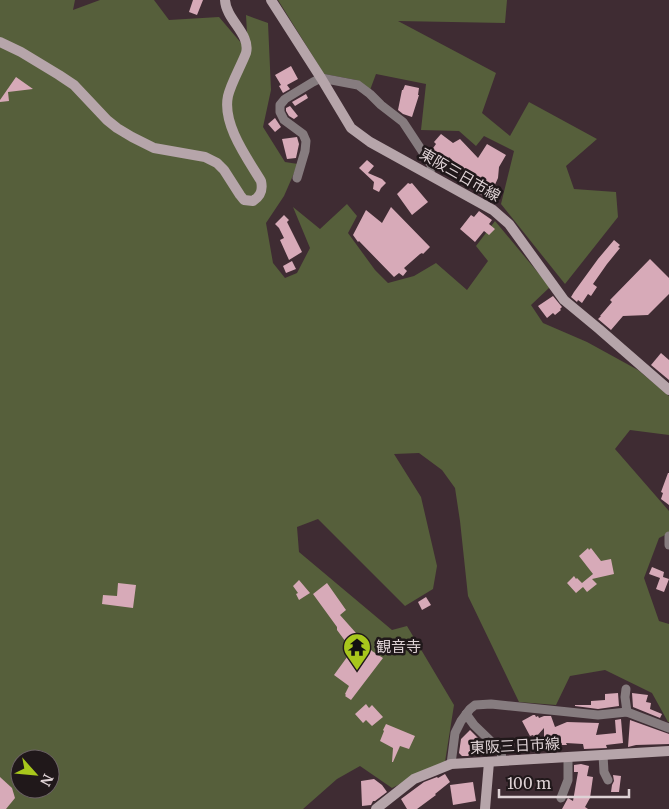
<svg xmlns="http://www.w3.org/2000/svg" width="669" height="809" font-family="Merriweather,'Noto Sans JP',serif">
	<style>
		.forest { fill: #565f3b; fill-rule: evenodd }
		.building { fill: #d7aab8 }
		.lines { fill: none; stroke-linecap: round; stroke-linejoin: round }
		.street { stroke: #867c7f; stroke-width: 9 }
		.secondary { stroke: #b6a5aa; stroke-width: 10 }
		.labels { text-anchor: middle; stroke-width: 5; stroke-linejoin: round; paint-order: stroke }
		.street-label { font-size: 15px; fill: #ded2d5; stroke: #20181a }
		.poi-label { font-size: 15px; fill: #ded2d5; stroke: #20181a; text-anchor: start }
	</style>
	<rect width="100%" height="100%" fill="#3f2c33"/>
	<g class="forest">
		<path d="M0,0h75l-2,10 27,-10h54l15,20 50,-3 29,34 -2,-36 22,8 3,67 -8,37 22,35 13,2 -14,32 -18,27 7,40 12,15 12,-5 13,-25 -17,-41 27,22 27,-25 10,12 -9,17 27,37 13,13 26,-7 22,-13 31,27 21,-29 -12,-15 19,-25 55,66 -19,18 12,18 44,19 51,28 31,26v39l-39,-5 -15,19 54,62v22l-10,5 -15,40 15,43 10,3v98h-1l-16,-29 -47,-23 -35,6 -14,29 -37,-3 -51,-106 -8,-75 -5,-33 -13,-18 -23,-17 -25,1 27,43 16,69 -4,23 -28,17 -87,-87 -21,8 2,25 93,78 15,-4 47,79 -9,57 -53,26 -32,-22 -23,13 -34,30h-303zM20,759h30v30h-30z"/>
		<path d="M278,0h229l-2,23 -107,-2 98,52 -14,40 28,23 19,-34 68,37 -31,27 8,23 42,3 2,25 -53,67 -64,-80 13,-53 -30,-15 -8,10 -17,-15 -38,-1 5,-46 -50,-10 -6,16 -14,-10 -32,-6z"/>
	</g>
	<g class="building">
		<path d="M193,0h10l-6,15 -8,-3z"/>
		<path d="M291,66l7,13 -11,6 3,4 -7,4 -4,-7 2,-1 -6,-10z"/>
		<path d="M16,77l17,12 -25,3 1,9 -9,1v-2z"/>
		<path d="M405,85l14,3 -1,7h1l-7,22 -9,-3 -5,-4 4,-20h1z"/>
		<path d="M306,94l2,4 -13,8 -3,-4z"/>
		<path d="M290,106l8,10 -4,3 -5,-3 -3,-5v-3z"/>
		<path d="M275,118l6,9 -6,5 -7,-8z"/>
		<path d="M441,134l12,9 7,-4 18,19 9,-14 19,11 -7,12 -1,11 -5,11 -3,-1 -5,9 -11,-6 5,-10 -16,-10 -14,-14 -2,4 -16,-10 5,-7 -2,-2z"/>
		<path d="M297,137l2,7 -3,14 -9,1 -5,-20z"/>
		<path d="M367,160l7,6 -6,7 14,6 4,4 -5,5 -2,4 -6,-3 1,-7 -15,-14z"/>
		<path d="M408,183l2,1 2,-1 16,19 -16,13 -15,-21z"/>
		<path d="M391,207l39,40 -7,7 -1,-1 -2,1 -16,14 3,3 -4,5 -4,-3 -5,4 -35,-36 -1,1 -5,-7 13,-25 16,13z"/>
		<path d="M479,211l13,9 -3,4 6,5 -6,6 -5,-4 -9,11 -15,-13 11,-14 3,2z"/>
		<path d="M284,215l5,5 -2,2 15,30 -13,8 -9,-20 4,-2 -5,-10 -4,-4z"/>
		<path d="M614,240l6,5 -2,2 2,1 -13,16 -14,20 4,3 -6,9 -3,-2 -6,9 -4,-3 -1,2 -6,-5 3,-5 24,-33z"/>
		<path d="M650,259l19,19v16l-21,21 -25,1 -12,14 -13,-11 3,-3h-1l12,-14 -2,-2z"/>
		<path d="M292,261l4,8 -10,4 -3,-7z"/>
		<path d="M553,296l9,11 -2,2 1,1 -6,5 -2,-2 -6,5 -9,-12z"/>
		<path d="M661,353l8,7v20l-18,-15z"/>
		<path d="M668,473h1v32l-8,-6 2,-6 -2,-1z"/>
		<path d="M588,548l1,2 2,-2 10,13 10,-2 3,15 -22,5 5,5 -10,8 -4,-5 -7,6 -9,-10 7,-7 2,3 1,-1 5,5 11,-9 -14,-18z"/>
		<path d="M652,567l12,5 -1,5 6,2 -5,13 -8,-3 4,-11 -11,-4z"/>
		<path d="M299,580l11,13 -11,7 -3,-6 2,-1 -5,-7z"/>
		<path d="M118,583l18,2 -3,23 -31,-4 1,-9 14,1z"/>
		<path d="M327,583l19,27 -6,5 32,36 11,7 -32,42 -6,-4 1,-1 -1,-1 4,-8 -15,-11 16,-22 7,4 -20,-27v-3l-24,-33z"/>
		<path d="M426,597l5,8 -9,5 -4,-8z"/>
		<path d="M618,693l1,13 -21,3 -23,-3v-1h16v-4l14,-1v-6z"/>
		<path d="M632,693l16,2 -2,7 5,1 -1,6 12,5 -2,4 -27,-11z"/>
		<path d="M366,704l3,4 3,-3 11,12 -11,9 -6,-6 -3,3 -8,-9z"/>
		<path d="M533,715h2l1,2 2,-1 1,2 5,-2h7l4,11 12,-5 32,1 -3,12 20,-2 -1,-13 6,-1 2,24 -17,2 1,3 -23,1 -1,-5 -17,-1 1,2h-23v-17l-9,10 -2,-3 -3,1 -8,-15z"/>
		<path d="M630,720l39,14v10l-33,1 -8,2z"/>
		<path d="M386,724l29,12 -6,13 -9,-3 -7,16h-1l1,-14 -13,-7 4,-10 -1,-1z"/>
		<path d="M470,730l18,18 -4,5 -7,-6 -9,9h-6l-3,-3 2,-14z"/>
		<path d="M581,764l8,2 -2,10 6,1 -3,21 -5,9 3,2h-26l6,-11 5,3 5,-29h-4v-7z"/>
		<path d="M445,774l5,8 -15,12 1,1 -19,14h-10l-6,-10 23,-17 13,-5 1,1z"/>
		<path d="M613,775l8,1 -2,16h-8l1,-7 2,-4z"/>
		<path d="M0,777l12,11 3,10 -9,11h-6z"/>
		<path d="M374,779l8,6 5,7 -12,9h-2l-2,4 -9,1 -1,-25z"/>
		<path d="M473,782l3,19 -23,4 -3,-20z"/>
	</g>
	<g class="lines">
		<g class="street">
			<path d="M297,178l8,-27 1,-10 -3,-7 -19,-14 -4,-8v-7l5,-6 28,-17 8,-4 37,7 12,9 11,11 22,17 29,44 -3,8"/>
			<path d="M669,536v9"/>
			<path d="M626,689l-1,8 2,15"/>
			<path d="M466,714l8,11 27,26 1,10"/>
			<path d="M603,755l1,17 4,8"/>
			<path d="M451,764l4,-31 6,-12 9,-12 5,-4 16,-1 107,11 29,-3 42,16"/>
			<path d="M561,798l7,-18v-23"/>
		</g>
		<g class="secondary">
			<path d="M271,0l50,78 30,50 19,14 123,68 16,14 55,76 35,29 70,61"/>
			<path d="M0,42l21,10 38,23 15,10 33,35 10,8 15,9 22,11 51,9 12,6 7,7 16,25 4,5 9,1c8,-5 10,-11 8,-20 -14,-23 -39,-57 -33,-85 3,-13 13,-30 18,-43 5,-19 -20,-33 -21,-53"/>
			<path d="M376,809l38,-30 37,-15 218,-13"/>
			<path d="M485,809l4,-47"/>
		</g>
	</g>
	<defs>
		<g id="temple-pin" transform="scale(1.4375)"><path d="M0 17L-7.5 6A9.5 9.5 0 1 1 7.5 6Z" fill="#a8c71c" stroke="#20181a"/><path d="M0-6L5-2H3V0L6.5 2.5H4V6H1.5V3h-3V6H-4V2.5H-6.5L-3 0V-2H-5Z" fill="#111"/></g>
	</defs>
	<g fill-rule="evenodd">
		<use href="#temple-pin" x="357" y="647"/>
	</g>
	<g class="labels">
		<g class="street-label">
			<text transform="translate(460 175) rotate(30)" y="5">東阪三日市線</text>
			<text transform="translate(515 746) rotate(-3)" y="5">東阪三日市線</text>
		</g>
		<g class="poi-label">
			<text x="376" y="652">観音寺</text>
		</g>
	</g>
	<g transform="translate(35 774) rotate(117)"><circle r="24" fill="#20181a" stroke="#6c6265"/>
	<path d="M0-4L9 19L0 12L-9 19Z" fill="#a8c71c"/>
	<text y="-8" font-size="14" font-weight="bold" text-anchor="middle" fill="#ded2d5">N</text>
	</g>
	<path d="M499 789v8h130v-8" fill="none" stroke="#ded2d5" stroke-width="2.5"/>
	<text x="507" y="789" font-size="15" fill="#ded2d5" stroke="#20181a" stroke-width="4" paint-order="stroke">100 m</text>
</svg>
